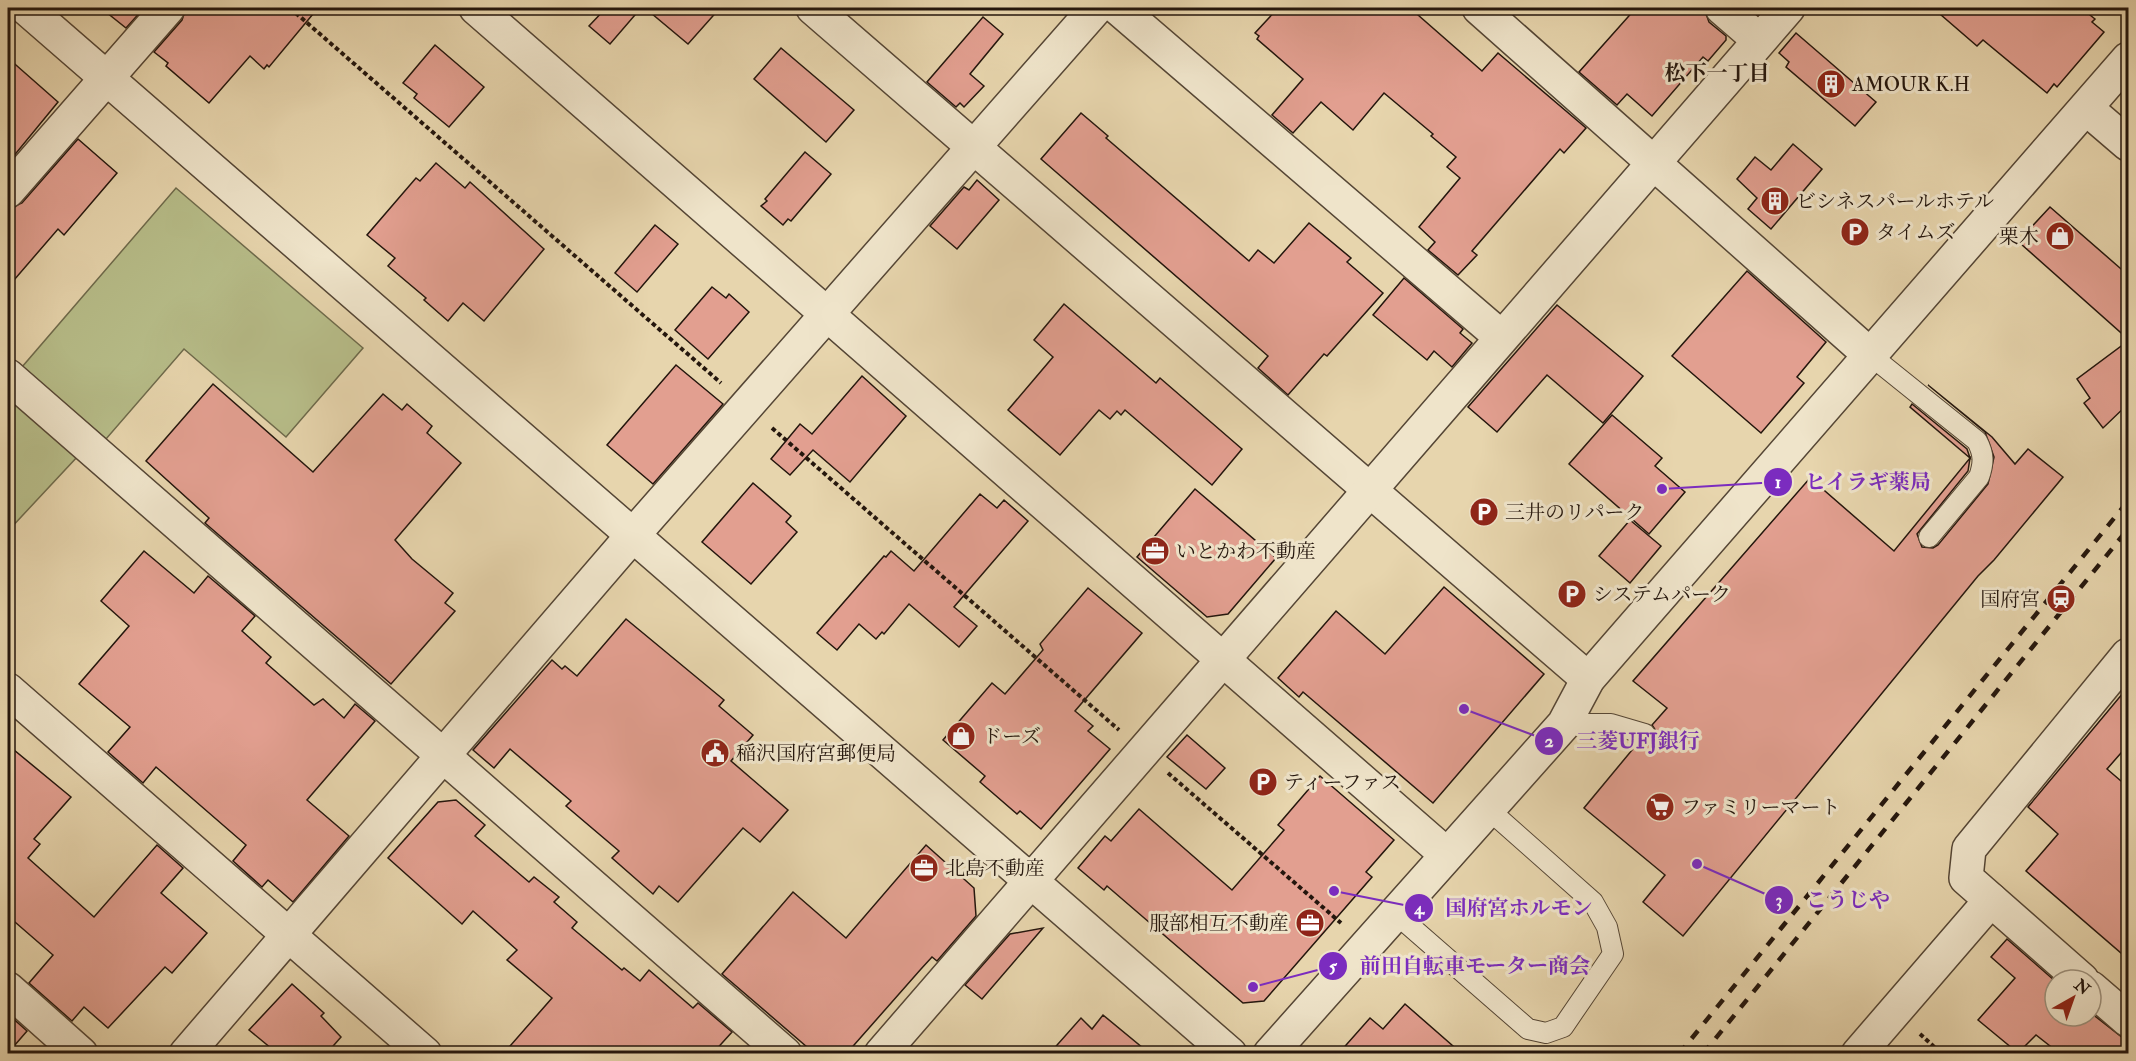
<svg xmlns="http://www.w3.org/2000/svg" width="2136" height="1061" font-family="'IM FELL Double Pica','Noto Serif JP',serif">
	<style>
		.green { fill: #b7bd89; stroke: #6e6a4b; stroke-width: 1.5 }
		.building { fill: #e29f90; stroke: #24160d; stroke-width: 1.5 }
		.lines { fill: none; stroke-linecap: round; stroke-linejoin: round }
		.service-casing { stroke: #554635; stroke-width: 22 }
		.minor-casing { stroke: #554635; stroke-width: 36 }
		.tertiary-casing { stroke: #554635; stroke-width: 36 }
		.path { stroke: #24160d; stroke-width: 4; stroke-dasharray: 4.5 3; stroke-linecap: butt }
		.service { stroke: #efe4ca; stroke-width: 20 }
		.minor { stroke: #efe4ca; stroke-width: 33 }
		.tertiary { stroke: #efe4ca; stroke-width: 33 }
		.rail { stroke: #24160d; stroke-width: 4.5; stroke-dasharray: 10 10; stroke-linecap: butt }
		.labels { text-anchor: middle; stroke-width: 6; stroke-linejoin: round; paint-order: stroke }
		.poi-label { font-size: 20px; fill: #24160d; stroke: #efe4ca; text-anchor: start }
		.neighbourhood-label { font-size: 21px; font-weight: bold; fill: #24160d; stroke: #efe4ca }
		.leader { fill: none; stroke: #7b2cbf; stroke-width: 2 }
		.callout-dot { fill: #7b2cbf; stroke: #efe4ca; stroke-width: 2 }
		.mark-label { font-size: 18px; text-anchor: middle; font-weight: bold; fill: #fff }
		.callout-label { font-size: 21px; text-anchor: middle; font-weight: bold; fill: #7b2cbf; stroke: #efe4ca; stroke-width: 6; stroke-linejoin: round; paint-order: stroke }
	</style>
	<rect width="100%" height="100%" fill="#e7d5ad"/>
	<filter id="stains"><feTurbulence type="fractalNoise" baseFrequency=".00333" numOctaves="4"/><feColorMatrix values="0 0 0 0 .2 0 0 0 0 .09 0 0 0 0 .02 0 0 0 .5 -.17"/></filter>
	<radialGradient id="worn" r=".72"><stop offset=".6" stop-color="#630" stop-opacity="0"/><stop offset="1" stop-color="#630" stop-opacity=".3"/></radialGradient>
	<g class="green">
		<path d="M176,188l187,160 -77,89 -102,-88 -78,90 -84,-72z"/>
		<path d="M11,399l67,57 -70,75v-129z"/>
	</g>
	<g class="building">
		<path d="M101,8h43l-18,20z"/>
		<path d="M186,8h132l-49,59 -2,-2 -3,4 -14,-13 -41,47 -43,-37 2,-3 -14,-11 28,-32z"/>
		<path d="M606,8h35l-31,36 -21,-18z"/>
		<path d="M645,8h75l-32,36z"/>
		<path d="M1278,8h132l72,63 16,-18 88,75 -22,25 -4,-4 -88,102 5,4 -19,20 -30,-25 7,-8 -16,-15 41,-49 -13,-11 9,-10 -25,-21 2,-2 -49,-41 -31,37 -32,-28 -28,31 -21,-18 31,-36 -46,-40 2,-3 -4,-3z"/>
		<path d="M1636,8h68l5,14 17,14v4l-18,21 -5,-4 -51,59 -25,-22 -10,11 -38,-33z"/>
		<path d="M1933,8h148l14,11 -3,3 12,10 -47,55 -3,-3 -7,9 -64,-53 -6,6z"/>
		<path d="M983,17l20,17 -33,40 14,12 -20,21 -4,-4 -4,4 -29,-25z"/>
		<path d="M1796,33l80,69 -21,24 -69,-59 3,-5 -10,-9z"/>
		<path d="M435,45l49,42 -35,40 -35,-29 3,-4 -14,-11z"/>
		<path d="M781,48l73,62 -28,32 -72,-63z"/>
		<path d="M8,58l50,44 -50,61z"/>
		<path d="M1081,113l27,23 -2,2 143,123 9,-11 16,13 35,-40 42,35 -4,4 36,31 -56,63 -3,-2 -36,41 -30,-27 10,-12 -227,-197z"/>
		<path d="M78,139l39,34 -53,62 -6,-6 -50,58v-78l14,-6z"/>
		<path d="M1793,144l29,25 -51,60 -23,-20 9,-11 -20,-19 18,-22 16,13z"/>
		<path d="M805,152l26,22 -40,47 -3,-2 -5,6 -22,-19 6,-5 -2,-2z"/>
		<path d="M436,163l29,25 5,-6 74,67 -60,72 -21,-18 -15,18 -24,-21 2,-2 -38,-32 7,-8 -28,-23 49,-57 4,3z"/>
		<path d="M977,180l22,20 -42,49 -27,-23 34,-39 5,3z"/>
		<path d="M2050,207l78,68v64l-107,-95 6,-6 -3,-3z"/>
		<path d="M655,225l23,19 -41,48 -22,-19z"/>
		<path d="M1747,271l79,71 -29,35 7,6 -43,50 -89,-77z"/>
		<path d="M1404,278l59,51 -3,4 12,10 -20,24 -18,-16 -7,9 -54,-45z"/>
		<path d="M712,287l14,11 3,-4 20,18 -41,47 -33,-29z"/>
		<path d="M1064,304l92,79 4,-5 82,71 -30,36 -87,-75 -4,5 -4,-4 -7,8 -11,-9 -39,45 -52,-45 45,-53 -19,-17z"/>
		<path d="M1557,305l86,71 -40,47 -56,-48 -50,57 -29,-25z"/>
		<path d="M2128,341v63l-25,24 -19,-25 6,-5 -13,-19z"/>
		<path d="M676,365l47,39 -70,80 -46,-39z"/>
		<path d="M862,376l44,40 -56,66 -37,-32 -23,25 -19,-16 29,-35 12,10z"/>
		<path d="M213,384l100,88 70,-78 19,16 5,-6 25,22 -5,7 34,30 -66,77 17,19 41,34 -8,10 10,8 -64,73 -186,-161 4,-5 -63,-57z"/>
		<path d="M1928,385l64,52 23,27 13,-15 35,28 -69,83 -16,16 -295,360 -40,-34 22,-27 -81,-67 53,-64 11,1 8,-7v-7l-4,-6 15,-17 -34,-27 177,-203 84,73 76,-93 -2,13 -51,63 5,13 11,1 5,-3 50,-61 6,-27 -9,-25z"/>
		<path d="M1912,404l55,45 3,9 -60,-51z"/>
		<path d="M1612,415l50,43 -7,8 30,26 -36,42 -80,-70z"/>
		<path d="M753,483l38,33 -5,6 11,10 -46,52 -49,-42z"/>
		<path d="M1195,489l81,69 -48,56 -21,3 -70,-60z"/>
		<path d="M980,494l17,14 7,-8 24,21 -74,86 23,19 -18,21 -50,-43 -25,30 -2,-2 -6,7 -17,-15 -22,26 -20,-17 67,-77 2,1 5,-6 23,20z"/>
		<path d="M1630,520l31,26 -31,37 -31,-27z"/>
		<path d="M144,551l50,42 14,-17 47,40 -13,15 29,26 -5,6 48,42 9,-6 21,19 11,-14 20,17 -68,79 42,36 -56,66 -25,-22 -6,7 -29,-26 13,-16 -90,-78 -13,16 -35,-31 22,-25 -51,-43 50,-58 -28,-25z"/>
		<path d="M1444,587l100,87 -111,129 -130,-111 -4,5 -21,-19 58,-67 49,43z"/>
		<path d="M1088,588l54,45 -67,78 18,15 -5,5 22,18 -69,80 -21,-18 -3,3 -37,-32 5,-6 -42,-36 49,-57 13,11 38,-44 -3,-6z"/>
		<path d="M626,619l98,81 -5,6 34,29 -22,26 57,49 -28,32 -17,-14 -65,74 -19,-16 -6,8 -41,-36 7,-7 -53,-45 5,-5 -61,-52 -16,19 -21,-18 79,-90 10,9 3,-3 12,10z"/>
		<path d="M2128,687v58l-21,24 21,18v172l-102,-88 32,-37 -30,-27z"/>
		<path d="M1187,735l38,33 -19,21 -39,-32z"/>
		<path d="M8,745l63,52 -37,42 6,5 -12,14 66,59 63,-72 26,23 -22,25 46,40 -35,40 -7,-6 -57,61 -24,-21 -12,14 -43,-38 24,-28 -45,-39z"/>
		<path d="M1320,776l74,64 -28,32 6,5 -108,124 -21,2 -136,-117 -3,4 -26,-22 27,-32 6,5 28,-32 93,81 52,-60 -6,-5z"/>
		<path d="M456,800l29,25 -10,11 54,46 5,-5 25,20 -5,5 23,20 -5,6 50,42 2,-2 16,13 9,-11 44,38 5,-5 34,29 -19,21h-209l48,-55 -45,-38 10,-10 -44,-39 -11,13 -74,-66 50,-56z"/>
		<path d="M926,845l48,43 2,28 -39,45 -5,-4 -11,12 -74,84h-33l-92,-79 71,-82 53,46z"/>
		<path d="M1043,928l-61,71 -17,-14 45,-51z"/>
		<path d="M2007,939l48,42v35h36v-3l37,29v11h-69l-23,-18 -18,18 -40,-33 37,-42 -24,-21z"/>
		<path d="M292,984l32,29 -3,3 20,21 -14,16h-50l-28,-23z"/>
		<path d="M1405,1004l56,49h-122l31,-35 13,11z"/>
		<path d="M8,1014l19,17 -19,22z"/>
		<path d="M1103,1015l46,38h-99l31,-35 11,11z"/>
	</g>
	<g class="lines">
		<g class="service-casing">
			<g id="service">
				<path d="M1870,355l107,86c7,13 7,22 2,36l-50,60"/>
				<path d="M1564,724h47l34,10"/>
				<path d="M1395,913l133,116 18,4 17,-6 50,-73 -6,-27 -14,-25 -105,-93"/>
			</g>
		</g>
		<g class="minor-casing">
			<g id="minor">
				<path d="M476,8l971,847"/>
				<path d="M813,8l775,671"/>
				<path d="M1118,8l383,329"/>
				<path d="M1479,8l391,347"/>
				<path d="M1722,8l37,32"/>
				<path d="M2086,108l42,36"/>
				<path d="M8,191l160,-183"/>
				<path d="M8,376l777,678"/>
				<path d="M8,690l417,364"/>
				<path d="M2082,980l-116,-102 3,-29 159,-194"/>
				<path d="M2091,988l37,32"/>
				<path d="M8,989l73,65"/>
				<path d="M186,1054l447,-519 463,-527"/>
				<path d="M881,1054l907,-1046"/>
				<path d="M1858,1054l133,-154"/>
			</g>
		</g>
		<g class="tertiary-casing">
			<g id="tertiary">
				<path d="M26,8l1204,1046"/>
				<path d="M1270,1054l294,-330 24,-45 540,-620"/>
			</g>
		</g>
		<g class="path">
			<path d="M290,8l431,375"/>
			<path d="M772,428l347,302"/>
			<path d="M1168,773l173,150"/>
			<path d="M1920,1034l22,20"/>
		</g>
		<use href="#service" class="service"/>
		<use href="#minor" class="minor"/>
		<use href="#tertiary" class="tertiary"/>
		<g class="rail">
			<path d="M1679,1054l449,-553"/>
			<path d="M1703,1054l425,-525"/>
		</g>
	</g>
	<defs>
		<g id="building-disc" transform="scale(1.5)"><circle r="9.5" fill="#8f2418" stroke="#efe4ca"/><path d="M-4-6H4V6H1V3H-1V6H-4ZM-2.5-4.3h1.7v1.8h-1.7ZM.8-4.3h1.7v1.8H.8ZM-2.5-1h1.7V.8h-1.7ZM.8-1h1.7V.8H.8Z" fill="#fff"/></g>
		<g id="parking-disc" transform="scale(1.5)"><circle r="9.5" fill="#8f2418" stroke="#efe4ca"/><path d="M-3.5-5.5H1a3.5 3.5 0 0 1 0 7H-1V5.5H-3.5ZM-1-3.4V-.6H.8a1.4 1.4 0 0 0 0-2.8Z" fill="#fff"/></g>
		<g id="shop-disc" transform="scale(1.5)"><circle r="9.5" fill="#8f2418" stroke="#efe4ca"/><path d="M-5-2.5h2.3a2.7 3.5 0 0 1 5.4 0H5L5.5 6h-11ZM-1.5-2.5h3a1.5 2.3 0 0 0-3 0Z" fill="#fff"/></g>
		<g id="office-disc" transform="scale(1.5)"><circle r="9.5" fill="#8f2418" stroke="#efe4ca"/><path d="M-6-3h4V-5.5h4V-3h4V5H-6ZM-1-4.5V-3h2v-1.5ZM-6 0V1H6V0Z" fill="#fff"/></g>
		<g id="station-disc" transform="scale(1.5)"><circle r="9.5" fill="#8f2418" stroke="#efe4ca"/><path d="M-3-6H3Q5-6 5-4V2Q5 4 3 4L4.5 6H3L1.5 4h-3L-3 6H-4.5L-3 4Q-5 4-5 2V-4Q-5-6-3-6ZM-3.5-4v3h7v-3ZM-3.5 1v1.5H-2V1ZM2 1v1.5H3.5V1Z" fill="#fff"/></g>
		<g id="civic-disc" transform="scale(1.5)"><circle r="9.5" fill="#8f2418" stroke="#efe4ca"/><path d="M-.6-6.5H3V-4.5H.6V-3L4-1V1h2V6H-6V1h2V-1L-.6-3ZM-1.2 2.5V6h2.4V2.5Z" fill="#fff"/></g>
		<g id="supermarket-disc" transform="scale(1.5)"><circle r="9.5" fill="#8f2418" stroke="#efe4ca"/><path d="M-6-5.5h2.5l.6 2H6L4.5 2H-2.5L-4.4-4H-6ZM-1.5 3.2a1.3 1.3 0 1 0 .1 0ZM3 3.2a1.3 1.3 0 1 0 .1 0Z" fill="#fff"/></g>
	</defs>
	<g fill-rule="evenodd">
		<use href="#building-disc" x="1831" y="84"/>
		<use href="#building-disc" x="1775" y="201"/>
		<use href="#parking-disc" x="1855" y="232"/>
		<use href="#shop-disc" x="2060" y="236"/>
		<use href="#parking-disc" x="1484" y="512"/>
		<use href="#office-disc" x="1155" y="551"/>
		<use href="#parking-disc" x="1572" y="594"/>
		<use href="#station-disc" x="2061" y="599"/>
		<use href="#shop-disc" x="961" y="736"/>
		<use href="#civic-disc" x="715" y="753"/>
		<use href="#parking-disc" x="1263" y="782"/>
		<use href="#supermarket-disc" x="1660" y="807"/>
		<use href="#office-disc" x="924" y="868"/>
		<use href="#office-disc" x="1310" y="923"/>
	</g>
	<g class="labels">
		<g class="poi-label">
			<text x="1852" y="91">AMOUR K.H</text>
			<text x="1796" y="208">ビシネスパールホテル</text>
			<text x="1876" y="239">タイムズ</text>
			<text x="2039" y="243" text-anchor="end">栗木</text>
			<text x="1505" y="519">三井のリパーク</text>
			<text x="1176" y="558">いとかわ不動産</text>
			<text x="1593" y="601">システムパーク</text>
			<text x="2040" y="606" text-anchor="end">国府宮</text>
			<text x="982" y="743">ドーズ</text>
			<text x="736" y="760">稲沢国府宮郵便局</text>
			<text x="1284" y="789">ティーファス</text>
			<text x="1681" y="814">ファミリーマート</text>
			<text x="945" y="875">北島不動産</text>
			<text x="1289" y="930" text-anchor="end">服部相互不動産</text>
		</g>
		<g class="neighbourhood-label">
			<text x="1717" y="80">松下一丁目</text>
		</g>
	</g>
	<path class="leader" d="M1662 489L1778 482M1464 709L1549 741M1697 864L1779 900M1334 891L1419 908M1253 987L1333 966"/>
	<g class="callout-dot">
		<circle cx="1662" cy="489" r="6"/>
		<circle cx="1464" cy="709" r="6"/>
		<circle cx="1697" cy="864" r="6"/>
		<circle cx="1334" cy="891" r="6"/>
		<circle cx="1253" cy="987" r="6"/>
		<circle cx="1778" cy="482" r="15"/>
		<circle cx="1549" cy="741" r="15"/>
		<circle cx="1779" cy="900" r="15"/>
		<circle cx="1419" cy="908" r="15"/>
		<circle cx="1333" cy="966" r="15"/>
	</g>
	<g class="mark-label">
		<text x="1778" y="488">1</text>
		<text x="1549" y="747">2</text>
		<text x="1779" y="906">3</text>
		<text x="1419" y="914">4</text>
		<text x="1333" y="972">5</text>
	</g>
	<g class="callout-label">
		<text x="1868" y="489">ヒイラギ薬局</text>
		<text x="1638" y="748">三菱UFJ銀行</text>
		<text x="1848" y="907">こうじや</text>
		<text x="1519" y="915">国府宮ホルモン</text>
		<text x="1475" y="973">前田自転車モーター商会</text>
	</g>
	<rect width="2136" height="1061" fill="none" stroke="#e7d5ad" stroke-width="30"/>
	<rect x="9" y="9" width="2118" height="1043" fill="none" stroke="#24160d" stroke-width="3"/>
	<rect x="15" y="15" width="2106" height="1031" fill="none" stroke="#24160d" stroke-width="1.5"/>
	<g transform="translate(2073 998) rotate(40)"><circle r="28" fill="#efe4ca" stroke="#9e927e" stroke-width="1.5"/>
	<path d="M0-4.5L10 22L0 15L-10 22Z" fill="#8f2418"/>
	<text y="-9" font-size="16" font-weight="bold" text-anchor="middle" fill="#24160d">N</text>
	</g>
	<rect width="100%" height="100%" filter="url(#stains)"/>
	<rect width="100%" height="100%" fill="url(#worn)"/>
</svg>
